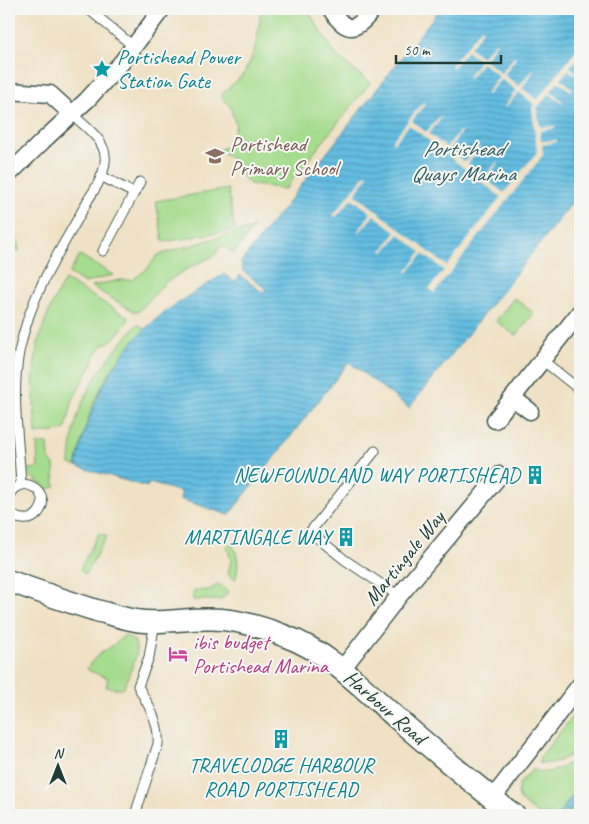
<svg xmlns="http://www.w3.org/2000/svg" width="589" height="824" font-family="Caveat,sans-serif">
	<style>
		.grass { fill: #a6dc8d; stroke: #628c60 }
		.forest { fill: url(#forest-firs); stroke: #527c56 }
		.park { fill: url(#park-dots); stroke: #628c60 }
		.water { fill: url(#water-rules); stroke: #417d8a }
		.pier { fill: #efe1c5 }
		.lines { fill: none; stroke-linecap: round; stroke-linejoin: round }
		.service-casing { stroke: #3e564a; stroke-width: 11 }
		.minor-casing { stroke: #3e564a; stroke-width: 19 }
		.tertiary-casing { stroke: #3e564a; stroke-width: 24 }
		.service { stroke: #fff; stroke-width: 9 }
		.minor { stroke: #fff; stroke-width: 16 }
		.tertiary { stroke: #fff; stroke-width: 21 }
		.labels { text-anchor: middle; stroke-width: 4; stroke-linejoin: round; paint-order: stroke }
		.culture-label { font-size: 21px; fill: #0d838f; stroke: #f6f6f2; text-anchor: end }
		.education-label { font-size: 21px; fill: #785e54; stroke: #f6f6f2; text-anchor: start }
		.street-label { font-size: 21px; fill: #1f3d34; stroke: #f6f6f2 }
		.hotel-label { font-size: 21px; fill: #b23c85; stroke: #f6f6f2; text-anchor: start }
		.water-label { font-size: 22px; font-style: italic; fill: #305d5f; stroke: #f6f6f2 }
	</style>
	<defs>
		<pattern id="forest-firs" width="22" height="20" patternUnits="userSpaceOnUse" patternTransform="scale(1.25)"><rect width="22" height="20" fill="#84bc78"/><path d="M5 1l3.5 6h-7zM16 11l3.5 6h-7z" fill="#6b9a63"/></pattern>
		<pattern id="park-dots" width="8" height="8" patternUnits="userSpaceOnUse" patternTransform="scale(1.25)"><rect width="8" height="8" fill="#a6dc8d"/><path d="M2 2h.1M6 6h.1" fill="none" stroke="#8ebe7a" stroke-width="1.8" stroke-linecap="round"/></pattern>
		<pattern id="water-rules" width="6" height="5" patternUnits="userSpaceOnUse" patternTransform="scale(1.25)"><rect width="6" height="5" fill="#63bde1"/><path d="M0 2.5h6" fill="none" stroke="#519bb7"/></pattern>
	</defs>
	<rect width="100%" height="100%" fill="#f6f6f2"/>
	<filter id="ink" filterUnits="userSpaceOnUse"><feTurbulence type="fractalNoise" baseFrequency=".02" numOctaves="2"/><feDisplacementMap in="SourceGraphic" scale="10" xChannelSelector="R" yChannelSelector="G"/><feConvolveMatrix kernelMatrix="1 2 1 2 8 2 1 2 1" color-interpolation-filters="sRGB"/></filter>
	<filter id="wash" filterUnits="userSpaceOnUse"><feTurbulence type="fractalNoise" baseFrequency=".0096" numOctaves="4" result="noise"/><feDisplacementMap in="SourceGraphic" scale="20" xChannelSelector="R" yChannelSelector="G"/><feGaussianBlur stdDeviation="1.12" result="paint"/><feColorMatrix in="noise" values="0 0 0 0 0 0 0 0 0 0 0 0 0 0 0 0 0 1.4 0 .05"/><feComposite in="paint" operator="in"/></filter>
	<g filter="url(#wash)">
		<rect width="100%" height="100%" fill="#efe1c5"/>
		<g class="grass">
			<path d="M261,9h46l28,45 35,29 -85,106 -35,-5c-14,-13 -12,-29 -35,-32l12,-6 9,-20 -6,-20 -9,-9c5,-10 16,-14 22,-23 14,-20 15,-42 18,-65z"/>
			<path d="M228,189l7,41 -72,12 -7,-41z"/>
			<path d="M254,227l-20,27 -12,-9 -7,10 -28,14 -21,13 -28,30 -5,-1 -42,-25 29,-6h12l14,-10 12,-15z"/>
			<path d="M80,255l33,20 -28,8 -16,-10z"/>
			<path d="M65,280l63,37 1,3 -15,18 -13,9 -5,7 -3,9 -20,36 -7,29 -4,3 -26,3c-1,-24 -5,-50 -1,-74 3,-27 16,-57 30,-80z"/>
			<path d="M514,298l20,15 -18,23 -20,-15z"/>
			<path d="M137,324l8,5c-16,18 -33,37 -44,59 -13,24 -19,51 -25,78l-6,-2c3,-65 27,-92 67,-140z"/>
			<path d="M37,444h11l1,15 5,6 1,22 -8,2c-6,-8 -18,-9 -19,-20l10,-1z"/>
			<path d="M99,533l8,3 -22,39 -5,-6z"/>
			<path d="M231,542c7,11 9,25 4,38l-7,-6 3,-14 -4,-13z"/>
			<path d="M219,584l9,8 -7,8h-28v-9l16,-1z"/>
			<path d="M124,635l11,6 2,13 -13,33 -3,2 -15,-2 2,-9 -18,-7 -3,-2c9,-18 25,-19 37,-34z"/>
			<path d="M580,707v43l-25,13h-16l1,-6z"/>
			<path d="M580,757v29l-22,29h-19l-19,-15 -2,-8 1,-8 14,-15c16,10 33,-5 47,-12z"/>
		</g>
		<path class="forest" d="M580,797v18h-14z"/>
		<path class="park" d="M9,238h8l2,13 -10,2z"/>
		<g class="water">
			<path d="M440,9h140v184l-171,215 -60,-46 -120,153 -49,-16 2,-7 -33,-9 -2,4 -71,-21c14,-61 34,-110 84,-150 20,-16 43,-29 64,-42l11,8 5,-7 23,18 3,-4 -23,-18 -2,-9z"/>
			<path d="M580,786v11l-14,18h-8z"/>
		</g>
		<path class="pier" d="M481,28l2,2 -13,18 12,9 14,-16 1,1 -12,18 16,13 14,-17 1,2 -12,17 15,11 14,-16 1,1 -12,17 15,12 43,-54v11h-2l-8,10 10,9v2l-12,-8 -7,9 12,10 -2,2 -13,-9 -7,9 12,11 -1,1 -13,-9 -12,14 3,19 15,-1 1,2 -16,3 1,10 16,-1v2l-15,3 1,10 -109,138 -5,-4 15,-19 -21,-16 -16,19 -1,-1 15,-20 -22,-18 -16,19 -2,-1 15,-20 -22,-17 -16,19 -1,-1 14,-20 -19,-15 -16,19 -3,-2 33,-41 2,2 -13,18 92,72 54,-69 -92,-72 -15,18 -2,-2 31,-39 2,2 -13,17 14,11 14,-16 2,1 -13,17 17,13 14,-16 1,1 -12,18 16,12 14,-16 1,1 -12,17 16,13 14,-16 1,1 -13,17 18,14 33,-41 -5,-45 2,-3 -15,-12 -14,16 -1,-1 12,-17 -15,-11 -14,16 -1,-1 13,-18 -17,-13 -14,16 -1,-1 12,-17 -12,-10 -14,17 -2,-2z"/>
	</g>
	<g filter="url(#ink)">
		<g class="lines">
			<g class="service-casing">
				<g id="service">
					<path d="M95,9l-3,3 41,34"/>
					<path d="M101,176l33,17"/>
					<path d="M103,251l37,-69"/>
					<path d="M542,360l38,30"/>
					<path d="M375,451l-65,81 35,28 54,36"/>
					<path d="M21,485c-2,-44 -10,-89 -2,-133 5,-24 14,-50 25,-72 13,-27 30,-53 44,-80 7,-11 16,-24 17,-38 3,-21 -20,-35 -33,-48"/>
					<path d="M9,495c14,-25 45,0 29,18 -4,5 -9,7 -15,6 -7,0 -12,-5 -14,-11"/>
					<path d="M135,815l23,-71c2,-22 -10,-39 -20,-58l11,-29 6,-35"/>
				</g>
			</g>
			<g class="minor-casing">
				<g id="minor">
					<path d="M331,9c16,27 26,21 42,0"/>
					<path d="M9,91l41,3 22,20"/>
					<path d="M9,174l38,-37 40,-37 35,-38 40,-53"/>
					<path d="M513,398l17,13"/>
					<path d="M495,420l85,-108"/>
					<path d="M342,669l57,-73 101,-121"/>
					<path d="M492,799l88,-114"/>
				</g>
			</g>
			<g class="tertiary-casing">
				<path id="tertiary" d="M9,581c28,10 57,20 86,29 15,4 29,9 44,11 24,3 48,-3 72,-2 25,0 51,8 74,17 46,17 78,53 115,85 37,32 74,64 114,94"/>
			</g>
			<use href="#service" class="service"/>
			<use href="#minor" class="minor"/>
			<use href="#tertiary" class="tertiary"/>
		</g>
	</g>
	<defs>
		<g id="sight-bare" transform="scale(1.5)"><path d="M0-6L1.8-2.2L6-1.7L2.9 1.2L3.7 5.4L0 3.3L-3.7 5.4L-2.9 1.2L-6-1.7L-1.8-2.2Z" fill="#0f9aa8" stroke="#f6f6f2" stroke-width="2.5" paint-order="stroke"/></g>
		<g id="school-bare" transform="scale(1.5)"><path d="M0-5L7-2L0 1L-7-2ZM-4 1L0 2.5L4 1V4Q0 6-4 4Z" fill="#8d6e63" stroke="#f6f6f2" stroke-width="2.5" paint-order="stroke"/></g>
		<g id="building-bare" transform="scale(1.5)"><path d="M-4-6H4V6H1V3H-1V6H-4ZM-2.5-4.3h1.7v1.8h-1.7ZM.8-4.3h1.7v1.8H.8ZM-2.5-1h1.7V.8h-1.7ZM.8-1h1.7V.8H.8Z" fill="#0f9aa8" stroke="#f6f6f2" stroke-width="2.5" paint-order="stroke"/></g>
		<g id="hotel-bare" transform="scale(1.5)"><path d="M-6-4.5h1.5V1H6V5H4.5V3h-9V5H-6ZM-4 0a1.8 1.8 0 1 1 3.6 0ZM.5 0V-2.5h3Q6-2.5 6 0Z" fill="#d1479c" stroke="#f6f6f2" stroke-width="2.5" paint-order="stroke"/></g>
	</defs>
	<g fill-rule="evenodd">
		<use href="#sight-bare" x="102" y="69"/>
		<use href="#school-bare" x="215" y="156"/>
		<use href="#building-bare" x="535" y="475"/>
		<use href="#building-bare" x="346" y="537"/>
		<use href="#hotel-bare" x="178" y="654"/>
		<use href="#building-bare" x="281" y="739"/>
	</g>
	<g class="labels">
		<g class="culture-label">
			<text x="117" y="64" text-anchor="start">Portishead Power<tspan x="117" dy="24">Station Gate</tspan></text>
			<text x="520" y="482">NEWFOUNDLAND WAY PORTISHEAD</text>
			<text x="331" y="544">MARTINGALE WAY</text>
			<text x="281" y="772" text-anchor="middle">TRAVELODGE HARBOUR<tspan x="281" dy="24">ROAD PORTISHEAD</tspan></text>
		</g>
		<g class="education-label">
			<text x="230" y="151">Portishead<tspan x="230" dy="24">Primary School</tspan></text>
		</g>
		<g class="street-label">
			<text transform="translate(404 558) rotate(-51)" y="7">Martingale Way</text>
			<text transform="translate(385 707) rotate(41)" y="7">Harbour Road</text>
		</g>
		<g class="hotel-label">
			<text x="193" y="649">ibis budget<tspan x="193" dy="24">Portishead Marina</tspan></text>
		</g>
		<g class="water-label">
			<text x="463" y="156">Portishead<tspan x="463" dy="25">Quays Marina</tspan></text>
		</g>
	</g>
	<rect width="589" height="824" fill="none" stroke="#f6f6f2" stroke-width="30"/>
	<g transform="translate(58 766)" stroke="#f6f6f2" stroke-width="4" paint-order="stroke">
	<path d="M0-4L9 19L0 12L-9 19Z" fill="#1f3d34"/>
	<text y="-8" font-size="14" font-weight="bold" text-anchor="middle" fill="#1f3d34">N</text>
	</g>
	<path d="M396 55v8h105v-8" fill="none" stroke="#1f3d34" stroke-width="2.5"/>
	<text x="404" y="55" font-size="15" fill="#1f3d34" stroke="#f6f6f2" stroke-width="4" paint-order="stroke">50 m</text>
</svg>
